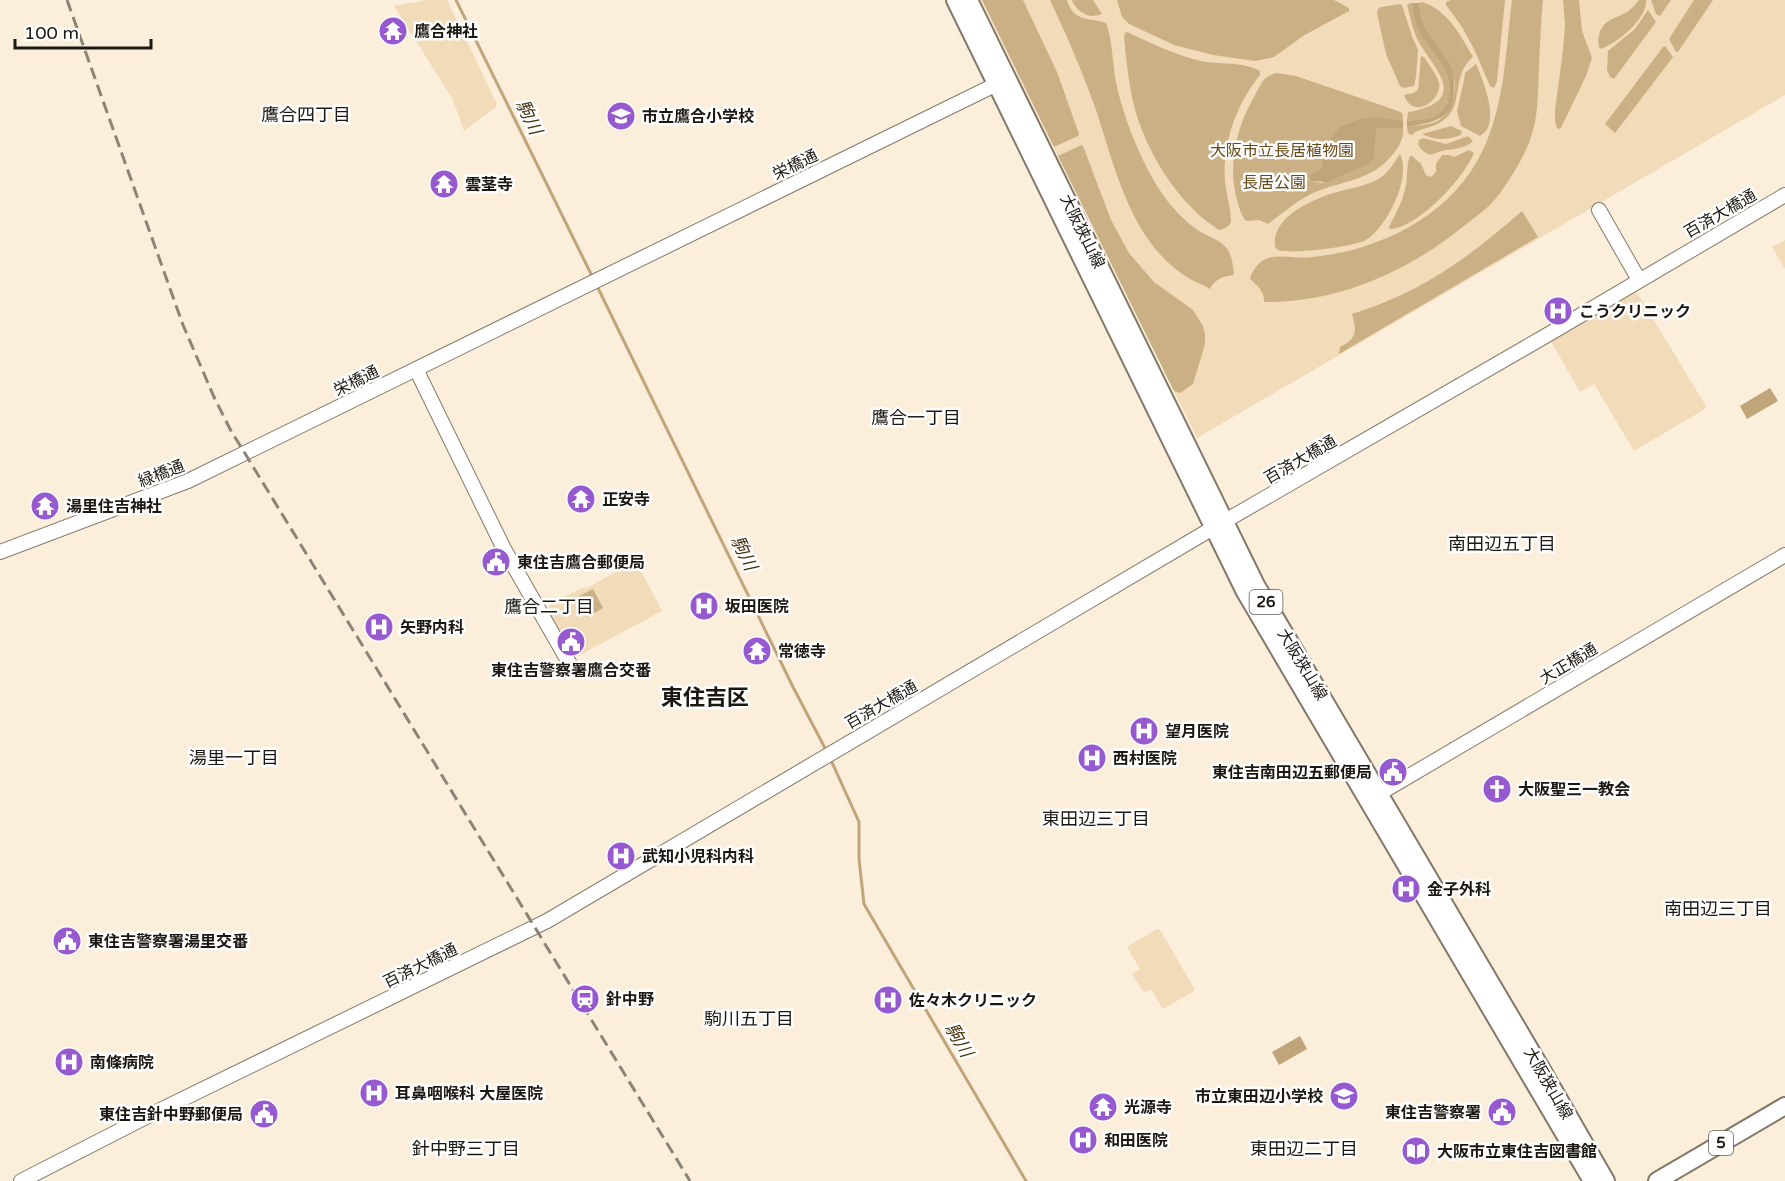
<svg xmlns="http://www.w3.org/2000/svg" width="1785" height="1181" font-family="'Varela Round','Noto Sans JP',sans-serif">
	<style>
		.green { fill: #f2dbb9 }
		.forest { fill: #ccb085 }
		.water { fill: #c1a57a }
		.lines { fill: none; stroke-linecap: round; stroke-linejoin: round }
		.stream { stroke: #c1a57a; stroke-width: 3 }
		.tertiary-casing { stroke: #847969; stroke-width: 16 }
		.primary-casing { stroke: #847969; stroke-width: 20 }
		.tertiary { stroke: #fff; stroke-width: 14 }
		.primary { stroke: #fff; stroke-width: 16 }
		.rail { stroke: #8c8477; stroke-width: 3; stroke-dasharray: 12 6; stroke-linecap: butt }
		.labels { text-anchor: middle; stroke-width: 5; stroke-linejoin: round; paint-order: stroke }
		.shield { fill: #fefefe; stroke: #605d58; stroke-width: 1.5 }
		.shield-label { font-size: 15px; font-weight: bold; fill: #1c1811 }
		.poi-label { font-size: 16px; font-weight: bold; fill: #1c1811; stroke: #fefefe; text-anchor: start }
		.park-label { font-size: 16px; fill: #674a17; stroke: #fefefe }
		.street-label { font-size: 16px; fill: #1c1811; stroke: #fefefe }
		.neighbourhood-label { font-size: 18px; fill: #1c1811; stroke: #fefefe }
		.water-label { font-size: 18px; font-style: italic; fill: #46320f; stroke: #fefefe }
		.district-label { font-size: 22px; font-weight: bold; fill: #1c1811; stroke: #fefefe }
	</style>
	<rect width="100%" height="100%" fill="#fbefdc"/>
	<g class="green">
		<path d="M428,0h19l50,104 -2,4 -31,23 -11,-31 -59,-94z"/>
		<path d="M981,0h804v95l-588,343z"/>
		<path d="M1785,240v29l-13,-22z"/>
		<path d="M1634,293l4,1 68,112 -1,3 -71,42 -40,-67 -14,8 -30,-52z"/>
		<path d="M632,563l6,2 24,46 -84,45 -6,-1 -25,-44 3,-7 32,-16 3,1z"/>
		<path d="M1157,929l3,1 34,58v3l-31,18 -12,-20 -7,4 -12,-19 8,-5 -13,-22z"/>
	</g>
	<g class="forest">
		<path d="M982,0h41l34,72 22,62 -1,2 -24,11z"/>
		<path d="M1050,0h17c7,23 22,17 39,23 7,19 6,39 10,59 7,34 24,77 43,107 9,14 23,30 37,40 26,16 35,11 38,46 -11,1 -19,4 -24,14 -6,-4 -14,-7 -20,-10 -59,-35 -74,-109 -94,-169 -13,-37 -29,-74 -46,-110z"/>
		<path d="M1072,0h21l9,14c-4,1 -7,2 -11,2 -7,0 -17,-9 -19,-16z"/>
		<path d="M1117,0h217l15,8v3l-46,25 -29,21 -19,4 -42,-6 -39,-10 -45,-21 -7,-7z"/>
		<path d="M1451,0h54l-8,81 -3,7 -4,-2 -16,-37 -12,-22 -16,-22v-3z"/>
		<path d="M1512,0h31c-2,21 -3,42 -4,64 -1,25 0,52 -9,76 -6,18 -28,54 -41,66 -9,8 -19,15 -29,23 -55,44 -124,74 -196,73 1,-10 -7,-17 -14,-23 3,-10 9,-19 21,-22 13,-2 28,2 41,0 63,-6 131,-37 164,-94 29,-49 29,-108 36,-163z"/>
		<path d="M1563,0h16l3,31 10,27 -6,18 -25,52 -2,1 -2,-1 -2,-7v-11l8,-60 2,-25z"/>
		<path d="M1639,0h7c2,18 -29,44 -46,49 -4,-8 -1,-21 7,-27 5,-4 12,-5 18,-9 6,-3 10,-8 14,-13z"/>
		<path d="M1651,0h20l-11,16 -4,-2z"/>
		<path d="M1694,0h19l-35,52h-2l-7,-13z"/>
		<path d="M1422,2c25,7 39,34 51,55 -22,18 -9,47 -28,62 -8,7 -20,9 -30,13l-3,3 -4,-2 -1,-6c10,-2 24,-2 32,-7 17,-12 20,-38 10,-55 -12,-23 -28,-34 -30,-62z"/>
		<path d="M1410,3h2c1,9 2,19 6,27 7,15 20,26 27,40 7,15 7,38 -10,46 -9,4 -19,4 -28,5l1,-9c24,-4 48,-13 29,-42 -5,-9 -11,-16 -16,-24 -8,-12 -10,-27 -14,-41z"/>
		<path d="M1400,4l2,1 10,31 6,14 -2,27 -2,9 -10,2 -4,-2 -14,-32 -9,-41 1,-4 3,-2z"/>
		<path d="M1648,10l8,12 -42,57 -4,-2 -3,-7 1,-19 27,-22z"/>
		<path d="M1127,32c24,11 48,23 74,29 19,4 41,0 59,10v4c-25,31 -40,74 -34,114 2,11 5,22 5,33 -3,5 -6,7 -12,8 -8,-6 -18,-12 -25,-20 -29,-28 -54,-73 -62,-113 -4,-19 -6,-40 -8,-60l1,-4z"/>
		<path d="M1665,46l8,11 -58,76 -10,-9 58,-77z"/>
		<path d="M1421,56l3,1c5,8 12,17 15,25 4,18 -26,39 -35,13l9,-2 5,-3z"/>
		<path d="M1476,64c7,16 26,61 4,72l-19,-10 -4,-15 7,-31 1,-7z"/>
		<path d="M1277,73l19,3 105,36 2,3v6c-49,-6 -70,-6 -82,48l-13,7v3l2,2 12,2 53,-36 -1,-14 2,-6 27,1c1,10 -3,17 -9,25 -22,29 -53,27 -83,41 -16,8 -29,20 -43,30l-9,-4 -13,1c-5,-6 -7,-14 -9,-21 -10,-36 0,-74 18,-105 6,-11 9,-20 22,-22z"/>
		<path d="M1451,126l11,5 -1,4c-13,5 -26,6 -39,-1z"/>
		<path d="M1468,136l5,5c-10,9 -19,7 -31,10 -6,1 -9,5 -14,3 -5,-2 -8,-6 -10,-10l1,-4 4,-2 23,6z"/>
		<path d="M1081,145l2,1 28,74 18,33 25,29 39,28 10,16 2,8v10l-12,40 -13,9 -6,-2 -116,-235z"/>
		<path d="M1469,150l5,3c-10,25 -56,75 -84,76l-1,-2c7,-14 14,-26 17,-42 2,-9 0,-20 4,-29h2l9,8 5,11 5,2 5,-5v-8l6,-9h8l4,2z"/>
		<path d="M1400,154c12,23 -13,73 -34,86 -13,7 -68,13 -83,11 -5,0 -5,-1 -8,-4 -4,-28 32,-45 55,-53 18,-6 38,-7 53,-18 7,-6 12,-15 17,-22z"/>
		<path d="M1522,211l16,26 -199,117 1,-7c17,-9 17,-15 12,-33 70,-22 115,-55 170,-103z"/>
		<path d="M593,589l10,19 -16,9 -10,-20z"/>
	</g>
	<g class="water">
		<path d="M1412,3h7c2,28 18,39 31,62 4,7 4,14 4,22 1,33 -20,35 -47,40v-6c9,-1 19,-1 28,-5 17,-8 17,-31 10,-46 -7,-14 -20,-25 -27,-40 -4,-8 -5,-18 -6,-27z"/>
		<path d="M1378,117l25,4v7h-27l-2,30 -6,6 -41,18 -17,-1 -2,-5 13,-7c8,-37 17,-50 57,-52z"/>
		<path d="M1770,388l8,13 -31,18 -7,-13z"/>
		<path d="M1300,1036l7,13 -28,16 -7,-13z"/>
	</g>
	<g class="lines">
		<g class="stream">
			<path d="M456,0l137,278"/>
			<path d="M596,284l197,403 34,65"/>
			<path d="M830,758l29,64v37l5,45 162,277"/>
		</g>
		<g class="tertiary-casing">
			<g id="tertiary">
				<path d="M1599,210l40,70"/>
				<path d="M416,369l88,180 67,117"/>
				<path d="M0,552l188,-71 817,-401"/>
				<path d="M1370,799l415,-244"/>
				<path d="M21,1181l129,-66 397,-194 666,-393 329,-190 243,-143"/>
			</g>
		</g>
		<g class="primary-casing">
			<g id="primary">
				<path d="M955,0l290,592 347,589"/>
				<path d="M969,0l287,585 285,483 65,113"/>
				<path d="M1657,1181l128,-75"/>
			</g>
		</g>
		<use href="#tertiary" class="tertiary"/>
		<use href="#primary" class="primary"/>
		<path class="rail" d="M67,0l116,325 31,72 16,32 460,752"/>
	</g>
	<defs>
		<g id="temple-disc" transform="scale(1.5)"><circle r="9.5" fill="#9659d0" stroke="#fefefe"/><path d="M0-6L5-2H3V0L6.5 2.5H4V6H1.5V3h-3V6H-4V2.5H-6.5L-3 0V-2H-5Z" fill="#fff"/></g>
		<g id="school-disc" transform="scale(1.5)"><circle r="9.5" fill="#9659d0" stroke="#fefefe"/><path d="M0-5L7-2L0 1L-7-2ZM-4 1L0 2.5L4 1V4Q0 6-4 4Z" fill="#fff"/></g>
		<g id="hospital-disc" transform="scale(1.5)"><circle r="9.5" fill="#9659d0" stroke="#fefefe"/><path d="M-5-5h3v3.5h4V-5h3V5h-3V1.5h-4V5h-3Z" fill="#fff"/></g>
		<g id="civic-disc" transform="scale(1.5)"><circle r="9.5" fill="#9659d0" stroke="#fefefe"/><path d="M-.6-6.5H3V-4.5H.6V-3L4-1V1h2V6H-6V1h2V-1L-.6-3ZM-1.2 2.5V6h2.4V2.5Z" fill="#fff"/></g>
		<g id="church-disc" transform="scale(1.5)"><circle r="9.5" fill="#9659d0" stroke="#fefefe"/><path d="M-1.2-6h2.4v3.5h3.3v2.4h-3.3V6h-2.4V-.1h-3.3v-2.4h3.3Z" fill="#fff"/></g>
		<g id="station-disc" transform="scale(1.5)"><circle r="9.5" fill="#9659d0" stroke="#fefefe"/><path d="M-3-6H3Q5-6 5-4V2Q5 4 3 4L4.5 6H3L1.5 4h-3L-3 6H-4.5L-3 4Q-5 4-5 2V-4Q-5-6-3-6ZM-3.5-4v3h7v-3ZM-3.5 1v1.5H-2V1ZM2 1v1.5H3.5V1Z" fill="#fff"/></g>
		<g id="library-disc" transform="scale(1.5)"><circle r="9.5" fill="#9659d0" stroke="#fefefe"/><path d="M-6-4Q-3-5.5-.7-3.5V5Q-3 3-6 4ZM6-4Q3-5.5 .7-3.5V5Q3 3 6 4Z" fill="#fff"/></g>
	</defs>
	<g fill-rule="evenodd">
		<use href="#temple-disc" x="393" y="31"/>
		<use href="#school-disc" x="621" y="116"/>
		<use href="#temple-disc" x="444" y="184"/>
		<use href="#hospital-disc" x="1558" y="311"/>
		<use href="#temple-disc" x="581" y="499"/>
		<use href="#temple-disc" x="45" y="506"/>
		<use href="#civic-disc" x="496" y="562"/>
		<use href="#hospital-disc" x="704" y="606"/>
		<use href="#hospital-disc" x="379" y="627"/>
		<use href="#civic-disc" x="571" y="642"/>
		<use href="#temple-disc" x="757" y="651"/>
		<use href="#hospital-disc" x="1144" y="731"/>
		<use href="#hospital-disc" x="1092" y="758"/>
		<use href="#civic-disc" x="1393" y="772"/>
		<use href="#church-disc" x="1497" y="789"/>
		<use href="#hospital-disc" x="621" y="856"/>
		<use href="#hospital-disc" x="1406" y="889"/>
		<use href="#civic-disc" x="67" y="941"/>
		<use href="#station-disc" x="585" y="999"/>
		<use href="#hospital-disc" x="888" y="1000"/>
		<use href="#hospital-disc" x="69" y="1062"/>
		<use href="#hospital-disc" x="374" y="1093"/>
		<use href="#school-disc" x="1344" y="1096"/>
		<use href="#temple-disc" x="1103" y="1107"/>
		<use href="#civic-disc" x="1502" y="1112"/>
		<use href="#civic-disc" x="264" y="1114"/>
		<use href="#hospital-disc" x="1083" y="1140"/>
		<use href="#library-disc" x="1416" y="1151"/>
	</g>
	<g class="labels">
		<g class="shield">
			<rect x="1249.5" y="590" width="33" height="24" rx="4.5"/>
			<rect x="1709" y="1131" width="24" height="24" rx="4.5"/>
		</g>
		<g class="shield-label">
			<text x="1266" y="607">26</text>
			<text x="1721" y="1148">5</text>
		</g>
		<g class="poi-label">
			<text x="414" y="37">鷹合神社</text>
			<text x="642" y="122">市立鷹合小学校</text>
			<text x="465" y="190">雲茎寺</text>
			<text x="1579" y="317">こうクリニック</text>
			<text x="602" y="505">正安寺</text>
			<text x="66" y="512">湯里住吉神社</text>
			<text x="517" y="568">東住吉鷹合郵便局</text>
			<text x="725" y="612">坂田医院</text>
			<text x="400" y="633">矢野内科</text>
			<text x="778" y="657">常徳寺</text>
			<text x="571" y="676" text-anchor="middle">東住吉警察署鷹合交番</text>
			<text x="1165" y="737">望月医院</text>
			<text x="1113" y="764">西村医院</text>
			<text x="1372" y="778" text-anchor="end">東住吉南田辺五郵便局</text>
			<text x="1518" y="795">大阪聖三一教会</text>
			<text x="642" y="862">武知小児科内科</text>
			<text x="1427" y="895">金子外科</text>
			<text x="88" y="947">東住吉警察署湯里交番</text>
			<text x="606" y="1005">針中野</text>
			<text x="909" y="1006">佐々木クリニック</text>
			<text x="90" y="1068">南條病院</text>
			<text x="395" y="1099">耳鼻咽喉科 大屋医院</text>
			<text x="1323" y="1102" text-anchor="end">市立東田辺小学校</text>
			<text x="1124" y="1113">光源寺</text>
			<text x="1481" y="1118" text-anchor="end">東住吉警察署</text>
			<text x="243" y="1120" text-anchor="end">東住吉針中野郵便局</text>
			<text x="1104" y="1146">和田医院</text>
			<text x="1437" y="1157">大阪市立東住吉図書館</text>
		</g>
		<g class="park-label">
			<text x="1282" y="156">大阪市立長居植物園</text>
			<text x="1274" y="188">長居公園</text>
		</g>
		<g class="street-label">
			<text transform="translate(795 164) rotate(-26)" y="6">栄橋通</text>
			<text transform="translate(1720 213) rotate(-30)" y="6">百済大橋通</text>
			<text transform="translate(1083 231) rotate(64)" y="6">大阪狭山線</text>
			<text transform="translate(356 380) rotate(-26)" y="6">栄橋通</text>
			<text transform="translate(1300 459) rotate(-30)" y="6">百済大橋通</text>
			<text transform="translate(161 473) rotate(-21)" y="6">緑橋通</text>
			<text transform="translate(1568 663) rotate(-31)" y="6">大正橋通</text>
			<text transform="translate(1303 664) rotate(59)" y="6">大阪狭山線</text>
			<text transform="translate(881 704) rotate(-30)" y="6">百済大橋通</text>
			<text transform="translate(420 965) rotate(-26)" y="6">百済大橋通</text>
			<text transform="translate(1549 1083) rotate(60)" y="6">大阪狭山線</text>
		</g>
		<g class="neighbourhood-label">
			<text x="306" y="121">鷹合四丁目</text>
			<text x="916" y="424">鷹合一丁目</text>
			<text x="1502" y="550">南田辺五丁目</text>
			<text x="549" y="613">鷹合二丁目</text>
			<text x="234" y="764">湯里一丁目</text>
			<text x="1096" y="825">東田辺三丁目</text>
			<text x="1718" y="915">南田辺三丁目</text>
			<text x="749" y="1025">駒川五丁目</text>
			<text x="466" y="1155">針中野三丁目</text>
			<text x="1304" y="1155">東田辺二丁目</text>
		</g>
		<g class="water-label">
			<text transform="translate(529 117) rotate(64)" y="6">駒川</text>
			<text transform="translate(744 553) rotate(64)" y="6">駒川</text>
			<text transform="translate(959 1040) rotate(60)" y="6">駒川</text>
		</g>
		<g class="district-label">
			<text x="705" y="705">東住吉区</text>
		</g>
	</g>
	<path d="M15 39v9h136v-9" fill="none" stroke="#1c1811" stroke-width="3"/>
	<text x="24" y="39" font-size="18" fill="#1c1811" stroke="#fefefe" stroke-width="4.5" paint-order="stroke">100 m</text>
</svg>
